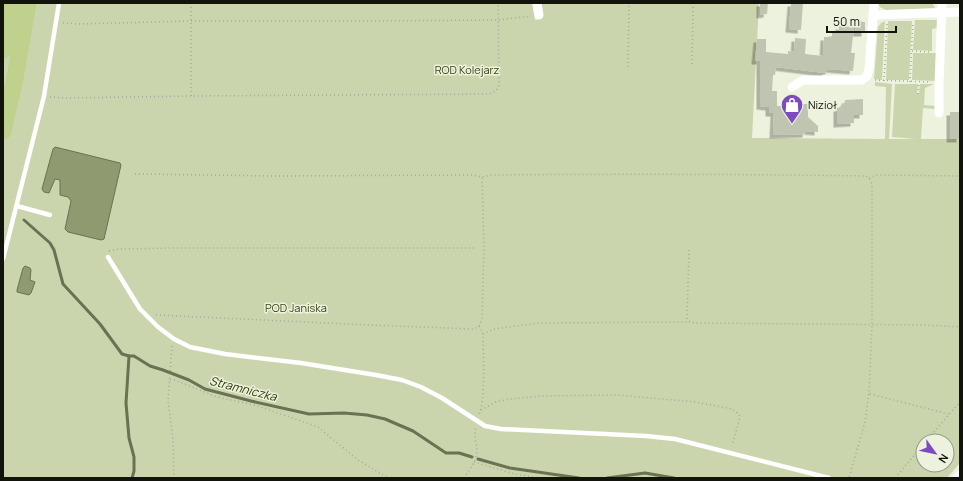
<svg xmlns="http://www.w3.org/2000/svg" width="963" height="481" font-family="Manrope,sans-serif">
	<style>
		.green { fill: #cad5ad; fill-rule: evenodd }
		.water { fill: #8f9a71; stroke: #697253 }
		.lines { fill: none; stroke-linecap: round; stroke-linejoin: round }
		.stream { stroke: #697253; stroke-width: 3 }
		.building { fill: #c0c5b1; filter: url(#shadow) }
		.path { stroke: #a4a999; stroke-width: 1.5; stroke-dasharray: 1 3; stroke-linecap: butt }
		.service { stroke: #fff; stroke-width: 4.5 }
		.minor { stroke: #fff; stroke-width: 9 }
		.motorway { stroke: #bfd18c; stroke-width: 17 }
		.labels { text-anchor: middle; stroke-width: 3; stroke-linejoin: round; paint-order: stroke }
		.park-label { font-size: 11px; fill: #394312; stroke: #ecf2dd }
		.poi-label { font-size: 11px; fill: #11130c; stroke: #ecf2dd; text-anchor: start }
		.water-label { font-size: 12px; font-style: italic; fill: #2e3804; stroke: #ecf2dd }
	</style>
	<defs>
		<filter id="shadow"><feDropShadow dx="-3.5" dy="3.5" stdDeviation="0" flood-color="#0004"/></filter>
	</defs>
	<rect width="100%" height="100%" fill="#ecf2dd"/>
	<g class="green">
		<path d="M3,3h529l3,17 8,-2 -3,-15h219l-7,135 133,1 1,-52 -11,-1v-4l17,2 -3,55h27l-24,-2 3,-53h23l-1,9 2,1 1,-10h14l-9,4 -1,17 11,1 1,3 -13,-1 -2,31h39v324l-13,15h-944zM923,441h24v24h-24z"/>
		<path d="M878,3h54l3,5 -49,2 -6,-3z"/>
		<path d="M915,20h23l-1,8 -5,1v22l-19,-1z"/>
		<path d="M885,21l-3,59 -8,-1 4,-52 3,-4z"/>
		<path d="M888,21h24l-3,59h-23z"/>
		<path d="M913,53h24l-1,28 -24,-1z"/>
	</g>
	<g class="water">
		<path d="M55,147l65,16 1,2 -17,74 -3,1 -33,-8 -3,-3 6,-28 -3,-4 -8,-2v-15l-5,-1 -6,14 -5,-1 -2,-3 11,-40z"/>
		<path d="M25,266l5,2 1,2 -1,10 5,2 -4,11 -2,2 -12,-3v-2l6,-22z"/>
	</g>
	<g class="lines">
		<g class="stream">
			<path d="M24,220l26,23 4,7 9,34 37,40 22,30 7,2h5l16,10 13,4 26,10 16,9 46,12 58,13 35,-1 23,2 18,4 28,12 33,22h13l13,4"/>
			<path d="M129,356l-3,47 3,35 5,19v14l-2,7"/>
			<path d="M478,459l32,9 69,10"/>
			<path d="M607,478l38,-5 29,5"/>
		</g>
	</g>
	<g class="building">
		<path d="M760,3h8l-1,11 -7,1z"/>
		<path d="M791,3h12l-2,27 -12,-1z"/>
		<path d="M856,21l9,1v11h-10z"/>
		<path d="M839,26l15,1 -3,26h4l-2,18 -24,-2v2h-3l-1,2 -49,-6 -1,8h-2l-1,16h5v15h21v-2h10v13l10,9v6l-12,-1v3l-33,1 1,-22h-5v-6l-9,-1v-45h-5l2,-22h9v13l22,2v-3l6,1 1,-14 11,1 -1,15 18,2 1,-19h8v-4h7z"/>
		<path d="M863,99v16h-9v8l-17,1v-16h2l6,-6v-2z"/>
		<rect x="950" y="112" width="10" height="27"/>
	</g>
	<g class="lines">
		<g class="path">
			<path d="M63,23l15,1 113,-3h177l130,-1 33,-4"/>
			<path d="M912,51l19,1"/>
			<path d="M692,64l1,-61"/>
			<path d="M628,67l1,-64"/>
			<path d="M875,80l56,2"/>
			<path d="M884,81l3,-58"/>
			<path d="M910,82l3,-60"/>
			<path d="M918,94l1,-12"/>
			<path d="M191,96v-93"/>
			<path d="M50,97l14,1 127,-2 298,-2 7,-3 3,-6 -1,-82"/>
			<path d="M135,174l139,2 199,-1 9,2 9,-2c125,-1 250,-1 375,1l3,2 3,6v141l-3,68 -4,29 -16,56"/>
			<path d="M869,178l8,-3 83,1"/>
			<path d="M689,250l-2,69 3,3 5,1 231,2 34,2"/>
			<path d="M109,251l10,-2 53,-1h302"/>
			<path d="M156,315l213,10 105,4 5,-3 3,-7 2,-71 -2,-71"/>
			<path d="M479,326l4,8c0,17 3,67 -4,80"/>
			<path d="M483,334l11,-5 45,-6 151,-1"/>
			<path d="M172,346l-4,55 5,38 1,39"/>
			<path d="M170,380h5l42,17 38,8 63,22 40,33 30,18"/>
			<path d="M870,394l79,20"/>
			<path d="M481,410l15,-8 14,-3 32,-3 75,-1 79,7 36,7 7,5 1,3 -8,29"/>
			<path d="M926,441l34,-39"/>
			<path d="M474,462l41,12 24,4"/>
			<path d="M464,478c5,-8 12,-16 13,-26 0,-8 -4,-16 -1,-25"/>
			<path d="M895,478l28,-33"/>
		</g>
		<g class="service">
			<path d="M17,206l33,9"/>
			<path d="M108,257l32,52 18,18 16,12 16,8 35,7 76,9 75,12 26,5 19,7 21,11 43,28 16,3 145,7 29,3 154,39"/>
			<path d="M3,259l41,-163 15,-93"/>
		</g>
		<g class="minor">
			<path d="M537,3l2,12"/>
			<path d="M873,15l87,-3"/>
			<path d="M792,87l11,-7h59l5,-4 2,-7 5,-66"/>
			<path d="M939,113v-28l3,-82"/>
			<path d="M957,478l3,-3"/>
		</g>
		<g class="motorway">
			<path d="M3,50l8,-47"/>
			<path d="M3,131l12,-53 13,-75"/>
		</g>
	</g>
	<defs>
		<g id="shop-pin" transform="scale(1.15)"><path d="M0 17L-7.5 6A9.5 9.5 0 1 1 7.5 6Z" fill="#7d4ac1" stroke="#ecf2dd"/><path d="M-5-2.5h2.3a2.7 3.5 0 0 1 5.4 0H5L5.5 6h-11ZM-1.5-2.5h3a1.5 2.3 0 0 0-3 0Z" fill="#fff"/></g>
	</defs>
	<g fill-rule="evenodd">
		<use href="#shop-pin" x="792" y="105"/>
	</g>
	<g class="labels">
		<g class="park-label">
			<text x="467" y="74">ROD Kolejarz</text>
			<text x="296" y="312">POD Janiska</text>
		</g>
		<g class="poi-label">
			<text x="808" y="109">Nizioł</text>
		</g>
		<g class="water-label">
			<text transform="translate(243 389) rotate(14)" y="4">Stramniczka</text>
		</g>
	</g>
	<rect width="963" height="481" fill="none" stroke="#11130c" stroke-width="8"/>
	<g transform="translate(935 453) rotate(123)"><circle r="19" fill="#ecf2dd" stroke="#949989"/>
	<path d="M0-3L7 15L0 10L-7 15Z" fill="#7d4ac1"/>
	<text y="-6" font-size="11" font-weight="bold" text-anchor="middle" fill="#11130c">N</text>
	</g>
	<path d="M827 26v6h69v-6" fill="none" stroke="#11130c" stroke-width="2"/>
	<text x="833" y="26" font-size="12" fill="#11130c" stroke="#ecf2dd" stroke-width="3" paint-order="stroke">50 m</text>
</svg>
